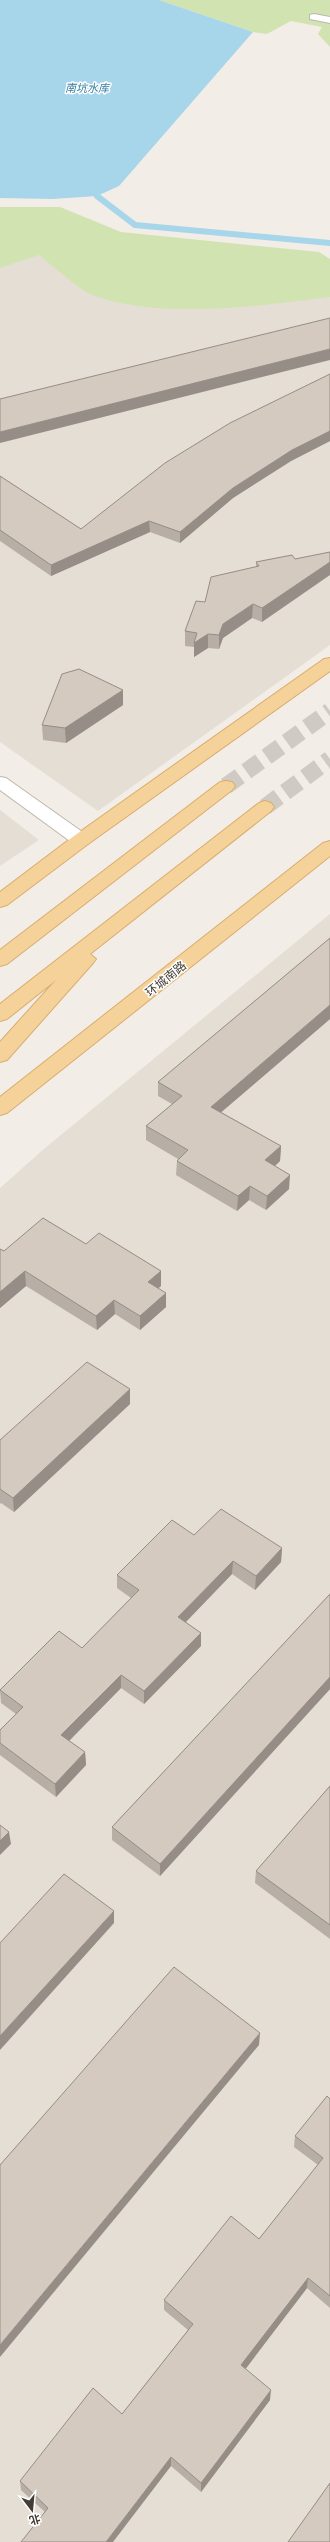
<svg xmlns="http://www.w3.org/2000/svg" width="330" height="2542" font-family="'IBM Plex Sans','Noto Sans SC',sans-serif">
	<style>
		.residential { fill: #e5ded5 }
		.green { fill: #d2e3b2 }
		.water { fill: #a7d6ea }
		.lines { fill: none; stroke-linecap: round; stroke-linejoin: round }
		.stream { stroke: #a7d6ea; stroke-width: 6 }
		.major-tunnel { stroke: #cfcac3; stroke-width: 17; stroke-dasharray: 17 8; stroke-linecap: butt }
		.minor-casing { stroke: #bfb7ad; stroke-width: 2 }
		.major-casing { stroke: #d9ad6d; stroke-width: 2 }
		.minor { fill: #fff; fill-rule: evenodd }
		.major { fill: #f6d29b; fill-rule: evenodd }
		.wall { fill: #b7aea5 }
		.shaded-wall { fill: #958d86 }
		.building { fill: #d5cac0; stroke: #958d86 }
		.labels { text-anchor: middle; stroke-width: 3; stroke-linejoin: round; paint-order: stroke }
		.far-water-label { font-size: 11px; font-style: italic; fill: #367ea0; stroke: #fff }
		.street-label { font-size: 12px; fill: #443d36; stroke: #fff }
	</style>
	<rect width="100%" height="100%" fill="#f2ede6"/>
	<g class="residential">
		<path d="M0,231l330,28v386l-232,166 -98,-69z"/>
		<path d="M0,810l39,30 -39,26z"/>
		<path d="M330,914v1628h-330v-1354l45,-40z"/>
	</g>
	<g class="green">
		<path d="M159,0h171v47l-12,-13 4,-7 -31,-6 -24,13 -14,-2z"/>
		<path d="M0,207h60l61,25 198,20 11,7v38c-69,9 -172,23 -238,-2 -14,-6 -40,-30 -53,-40l-39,13z"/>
	</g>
	<path class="water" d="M0,0h159l94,32 -134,154 -22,10 -45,3 -52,-1z"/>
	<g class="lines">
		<path class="stream" d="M97,196l38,29 195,18"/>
		<g class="major-tunnel">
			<path d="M226,786l104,-75"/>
			<path d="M265,807l65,-48"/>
		</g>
		<g class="minor-casing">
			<g id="minor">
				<path d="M314,14l16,3v6l-20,-4v-4z"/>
				<path d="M0,777l6,1 82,58 2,4 -2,4h-14l-74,-54z"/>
			</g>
		</g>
		<g class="major-casing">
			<g id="major">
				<path d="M330,658v13l-242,173 -81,61 -7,2v-15l74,-56 250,-177z"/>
				<path d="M226,781l6,1 3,4 -3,4 -225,174 -7,2v-16l220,-168z"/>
				<path d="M265,801l6,2 3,4 -3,4 -181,143 6,5 -3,4 -86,97 -7,2v-20l56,-62 -49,39 -7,2v-17l259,-201z"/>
				<path d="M330,841v15l-323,257 -7,2v-18l323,-254z"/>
			</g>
		</g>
		<use href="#minor" class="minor"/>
		<use href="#major" class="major"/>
	</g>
	<g class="wall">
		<path d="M330,374v67l-39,20 -58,37 -53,45 -30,-11 -99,44 -51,-35v-65l81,53z"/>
		<path d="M292,555l-30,67 -10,-4 -29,20 -4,11 -11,-1 -14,9v-10l-9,-1v-15l20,-29 51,-35v-5z"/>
		<path d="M123,705l-57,38 -23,-3 -1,-15z"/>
		<path d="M330,938v81l-109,93 60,34 -1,15 -5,5 14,23 -23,21 -17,-10 -12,11 -61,-36 1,-14 1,-2 -32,-19v-14l26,-22 -14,-8v-14z"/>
		<path d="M86,1244l75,27v15l-3,2 8,19 -26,23 -25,-16 -18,16 -71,-44 -26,22v-59l4,2z"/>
		<path d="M130,1404l-116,108 -13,-9 -1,1v-64z"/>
		<path d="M194,1535l88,13 -1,14 -26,28 -23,-16 -46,48 15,11v13l-57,58 -23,-16 -52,53 16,11 1,13 -30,32 -56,-42v-25l16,-16 -15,-11 -1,-13 82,-42 49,-50 -14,-10v-13z"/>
		<path d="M330,1594v95l-170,187 -48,-36v-13z"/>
		<path d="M330,1786v153l-75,-56 1,-12z"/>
		<path d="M330,2099v209l-23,-20 -62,81 25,31 -69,92 -30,-26 -126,46 -24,-22 -1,-9 102,-67 66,-84 -24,-20v-10l95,-61 59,-74 -24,-18 1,-11z"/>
	</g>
	<g class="shaded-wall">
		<path d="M330,349v11l-330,83v-11z"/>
		<path d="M330,431v10l-39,20 -58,37 -53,45v-11l53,-44 59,-38z"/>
		<path d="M149,521l1,11 -99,44v-11z"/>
		<path d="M330,562v13l-68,47v-14z"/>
		<path d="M253,604l-1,14 -29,20 -4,11v-14l4,-11z"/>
		<path d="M208,634v14l-14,9v-14z"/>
		<path d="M123,690v15l-57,38 -1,-15z"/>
		<path d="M330,1005v14l-119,102v-14z"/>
		<path d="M281,1146l-1,15 -15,14v-15z"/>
		<path d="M290,1175l-1,14 -23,21 1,-14z"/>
		<path d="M250,1186l-1,14 -12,11 1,-15z"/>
		<path d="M25,1271l1,15 -26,22v-16z"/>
		<path d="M161,1271v15l-13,11v-15z"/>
		<path d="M166,1293v14l-26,23v-14z"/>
		<path d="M114,1300l1,14 -18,16 -1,-14z"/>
		<path d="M130,1389v15l-116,108 -1,-14z"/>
		<path d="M282,1548l-1,14 -26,28 1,-14z"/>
		<path d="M233,1561l-1,13 -54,56v-13z"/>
		<path d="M201,1633v13l-57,58v-13z"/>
		<path d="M121,1675v13l-59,60 -1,-13z"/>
		<path d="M330,1677v12l-170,187v-12z"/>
		<path d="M85,1752l1,13 -30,32 -1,-13z"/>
		<path d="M9,1832l2,12 -11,11v-14z"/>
		<path d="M114,1911v12l-114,127v-14z"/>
		<path d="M260,2033l-1,12 -259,312v-12z"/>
		<path d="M308,2278l-1,10 -66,87v-10z"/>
		<path d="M271,2390l-1,10 -69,92v-9z"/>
		<path d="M171,2457v9l-58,76h-7z"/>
	</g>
	<g class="building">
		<path d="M330,318v31l-330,83v-33z"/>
		<path d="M330,374v57l-38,19 -59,38 -53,44 -31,-11 -98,44 -51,-35v-54l81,53 84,-66 65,-40z"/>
		<path d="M330,552v10l-68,46 -9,-4 -30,20 -4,11 -11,-1 -14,9 3,-10 -12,-2 11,-30 9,1 6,-25 48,-11 -3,-4 36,-7 3,4z"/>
		<path d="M79,669l44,21 -58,38 -23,-3 20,-51z"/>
		<path d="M330,938v67l-119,102 70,39 -16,14 25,15 -23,21 -17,-10 -12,10 -61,-35 11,-11 -42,-24 36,-30 -24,-14z"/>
		<path d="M43,1218l43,26 13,-11 62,38 -13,11 18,11 -26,23 -26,-16 -18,16 -71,-45 -25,21v-43l4,2z"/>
		<path d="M87,1362l43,27 -117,109 -13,-9v-49z"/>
		<path d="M221,1509l61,39 -26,28 -23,-15 -55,56 23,16 -57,58 -23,-16 -60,60 24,17 -30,32 -55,-41v-13l23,-23 -23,-17 59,-59 23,17 57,-58 -22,-15 55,-55 22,15z"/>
		<path d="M330,1594v83l-170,187 -48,-37z"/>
		<path d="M330,1786v139l-74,-54z"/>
		<path d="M0,1825l9,7 -9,9z"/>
		<path d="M64,1874l50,37 -114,125v-93z"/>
		<path d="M174,1967l86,66 -260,312v-180z"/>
		<path d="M327,2096l3,3v197l-22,-18 -67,87 30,25 -70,93 -30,-26 -65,85h-85l27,-34 -28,-27 73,-93 29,26 71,-90 -29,-24 67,-84 28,23 64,-81 -28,-22z"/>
		<path d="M330,2483v59h-42z"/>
	</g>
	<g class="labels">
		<g class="far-water-label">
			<text x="87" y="92">南坑水库</text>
		</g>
		<g class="street-label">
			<text transform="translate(166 979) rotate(-39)" y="4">环城南路</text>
		</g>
	</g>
	<g transform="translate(32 2510) rotate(164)" stroke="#ffffff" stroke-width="3" paint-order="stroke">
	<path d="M0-3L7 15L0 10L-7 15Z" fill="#443d36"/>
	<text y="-6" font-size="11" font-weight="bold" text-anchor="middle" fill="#443d36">北</text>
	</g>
</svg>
